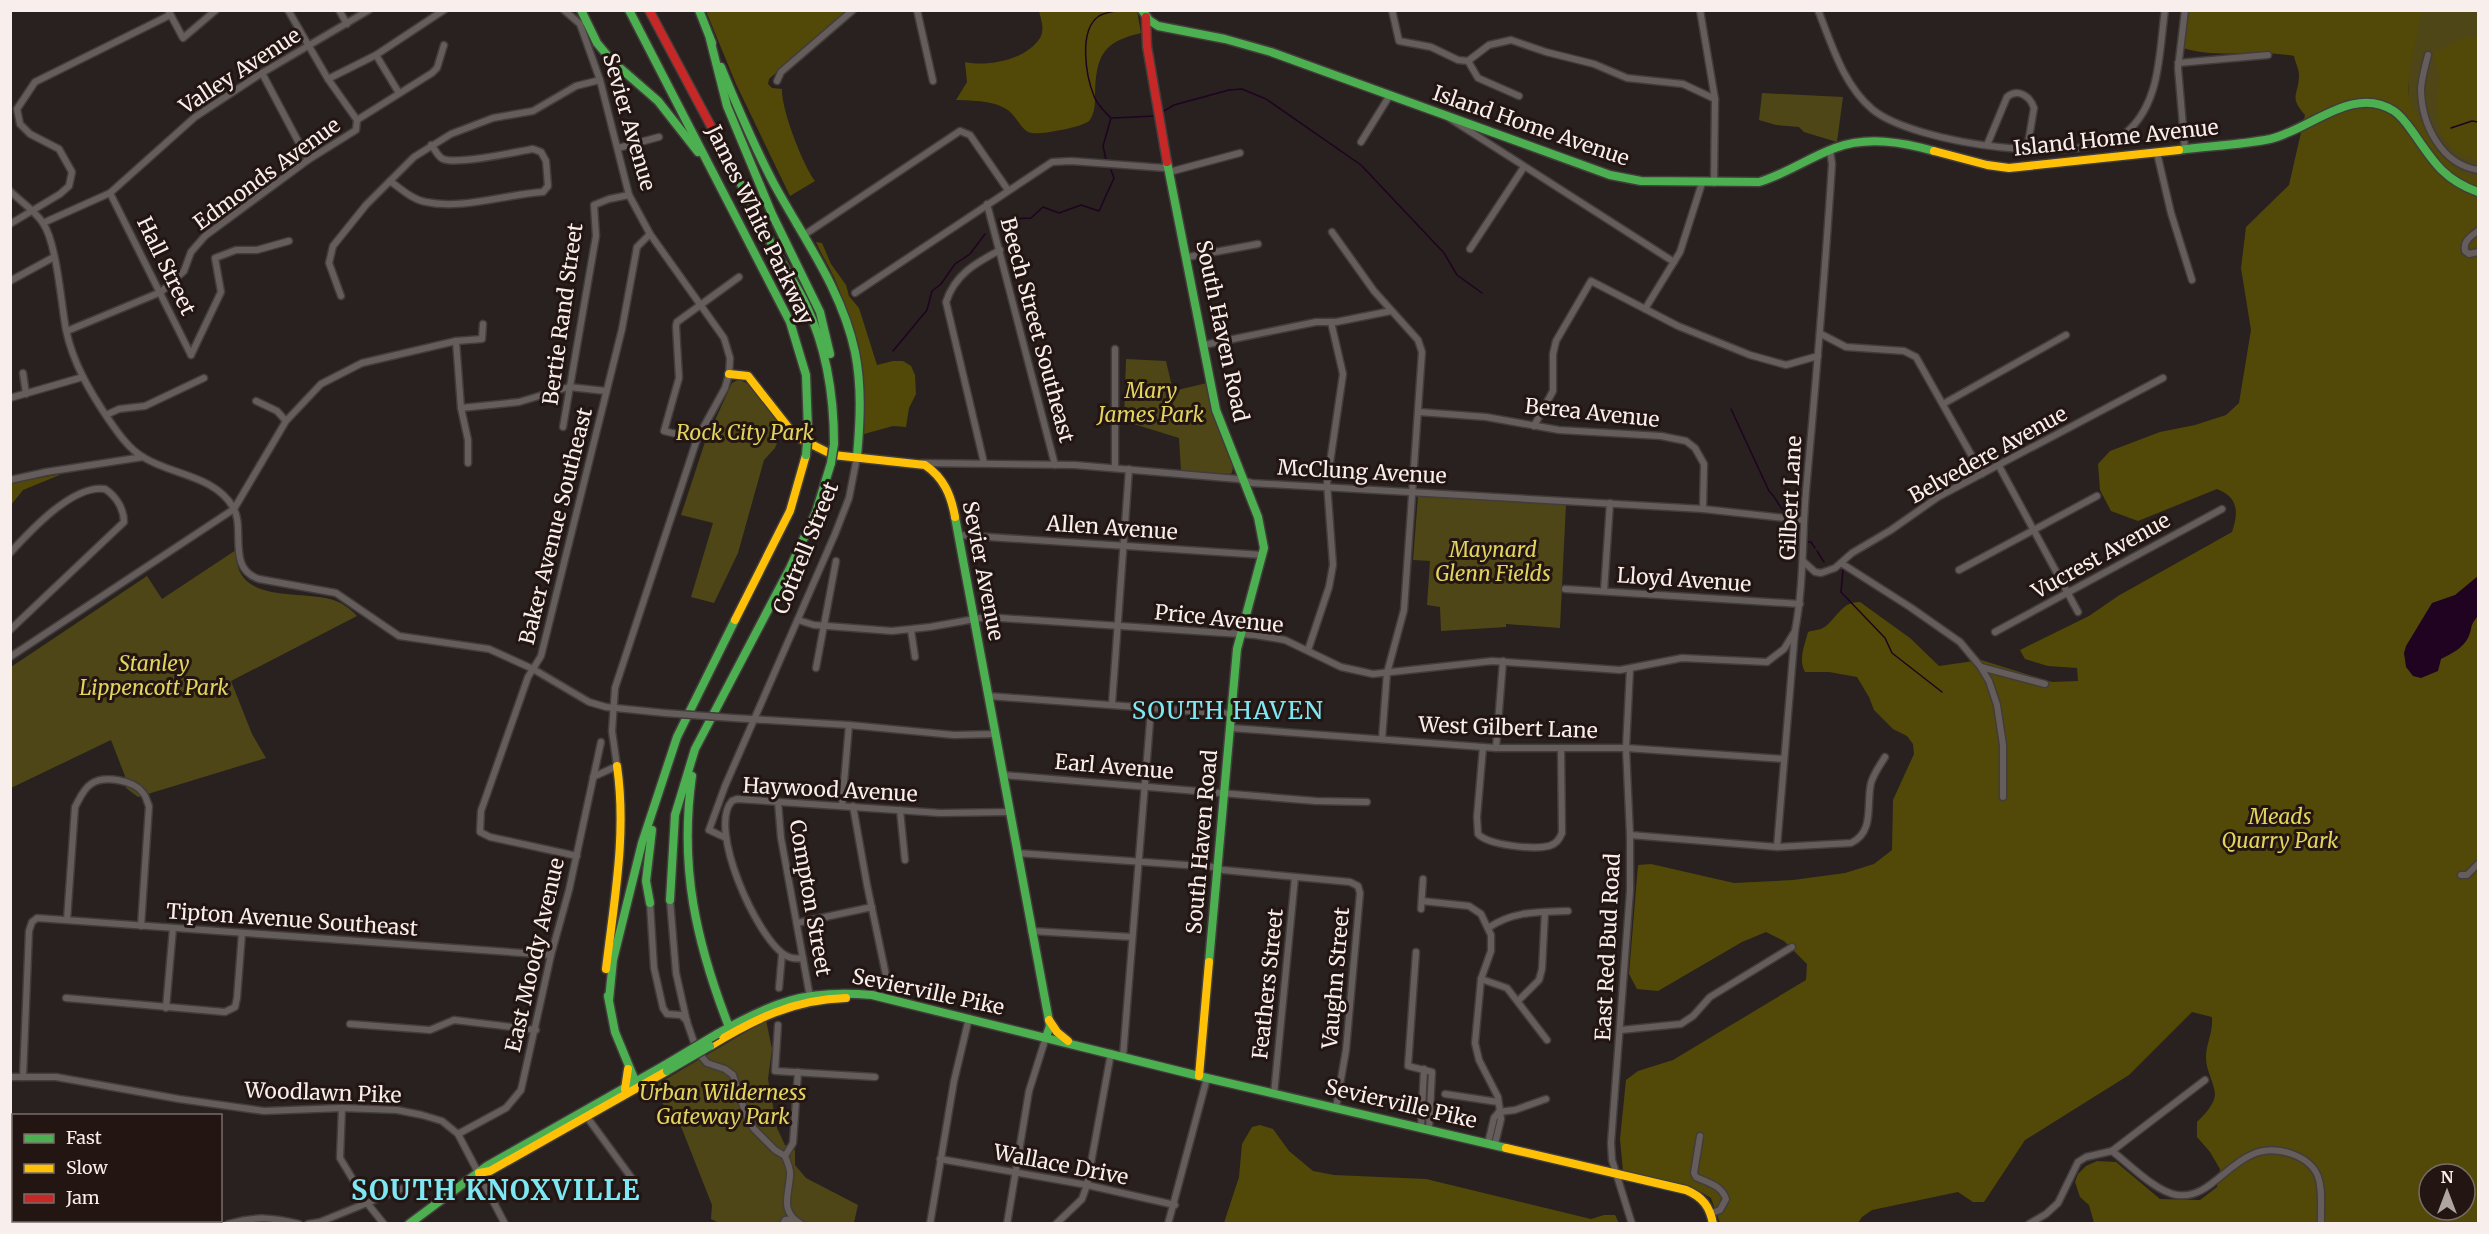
<svg xmlns="http://www.w3.org/2000/svg" width="2489" height="1234" font-family="Merriweather,serif">
	<style>
		.green { fill: #4e4616 }
		.forest { fill: #524908; fill-rule: evenodd }
		.water { fill: #1f0320 }
		.lines { fill: none; stroke-linecap: round; stroke-linejoin: round }
		.stream { stroke: #1f0320; stroke-width: 1.5 }
		.street-casing { stroke: #423c3b; stroke-width: 9 }
		.fast-casing { stroke: #423c3b; stroke-width: 11 }
		.slow-casing { stroke: #423c3b; stroke-width: 11 }
		.jam-casing { stroke: #423c3b; stroke-width: 11 }
		.street { stroke: #645d5c; stroke-width: 6 }
		.fast { stroke: #4caf50; stroke-width: 8 }
		.slow { stroke: #ffc107; stroke-width: 8 }
		.jam { stroke: #c62828; stroke-width: 8 }
		.street-bridge-casing { stroke: #423c3b; stroke-width: 9; stroke-linecap: butt }
		.fast-bridge-casing { stroke: #423c3b; stroke-width: 11; stroke-linecap: butt }
		.street-bridge { stroke: #645d5c; stroke-width: 6 }
		.fast-bridge { stroke: #4caf50; stroke-width: 8 }
		.labels { text-anchor: middle; stroke-width: 6; stroke-linejoin: round; paint-order: stroke }
		.street-label { font-size: 21px; fill: #f8eeec; stroke: #231512 }
		.park-label { font-size: 21px; font-style: italic; fill: #e3d45e; stroke: #231512 }
		.quarter-label { font-size: 24px; letter-spacing: 1.5px; fill: #7de8f3; stroke: #231512 }
		.district-label { font-size: 27px; font-weight: bold; letter-spacing: 1.5px; fill: #7de8f3; stroke: #231512 }
	</style>
	<rect width="100%" height="100%" fill="#28211f"/>
	<g class="green">
		<path d="M2408,11h70v174l-24,-13 -45,-61 -2,-68z"/>
		<path d="M1762,93l81,4 -6,45 -33,-10 -5,-5 -23,-2 -17,-5z"/>
		<path d="M1126,359l40,2 7,30 34,-8 6,27 20,57 -1,6 -3,1 -48,-3 -2,-33 -55,-17z"/>
		<path d="M738,380c20,3 34,34 44,50l-7,18 -11,12 -26,93 -24,50 -23,-6 22,-74 -32,-8 24,-73 27,-59z"/>
		<path d="M1418,496l148,8 -6,124 -54,-4v3l-65,4 -1,-24 -13,-2 3,-44 -17,-1z"/>
		<path d="M236,550c-2,54 60,40 94,49 11,3 20,9 27,17l-126,65 21,53 14,24 -128,39 -12,-9 -1,-12 -14,-36 -100,48v-121l136,-91 15,23z"/>
		<path d="M766,1020l6,29 -4,30 9,49 8,17 10,5v15l11,13 52,27 -4,18 -133,1 -10,-5 1,-14 -30,-76 -9,-14 -24,-26z"/>
	</g>
	<g class="forest">
		<path d="M706,11h140l-77,68 -1,5 4,4 10,1c-1,20 21,76 33,92l-25,15 -54,-112z"/>
		<path d="M1039,11h98l4,22c-38,9 -45,22 -46,62 0,8 0,19 -6,26 -6,6 -49,14 -57,12 -10,-1 -15,-16 -23,-22 -14,-11 -36,-10 -53,-11l11,-18 -2,-20c23,5 61,-2 75,-24 5,-8 1,-19 -1,-27z"/>
		<path d="M2188,11h233c-2,23 -16,65 -12,86 3,15 36,64 48,73 6,5 15,7 21,9v1044h-384l-5,-18 -9,-8 -5,-15 3,-8 8,-8 11,-5 19,1 44,37 40,1 17,-13 3,-18 -10,-17 -13,-15v-15c7,-7 17,-17 18,-27 0,-11 -9,-24 -9,-37 0,-15 7,-24 6,-41l-20,-5 -63,63 -104,65 -41,62h-11l-15,-10 -86,18 -10,7 -4,6h-138l-9,-25 -10,-6 -78,-21 -3,-32 6,-59 12,-9 35,-11 133,-80 1,-16 -23,-23 -18,-9 -24,10 -84,49 -21,-2 -8,-15 9,-109 13,-1 83,19 59,-3 52,-7 29,-9 18,-14 1,-50 21,-46 -1,-10 -6,-8 -14,-7 -19,-19 -5,-13 -12,-20 -28,-5h-24c-7,-12 0,-28 3,-40 6,-2 14,-2 18,-6 13,-11 16,-24 34,-24l50,36 29,28 42,-6 71,22 26,-1 -1,-13 -29,-2 -23,-7 -5,-9 69,-34 29,-20 114,-64c7,-20 6,-35 -15,-43l-79,32 -27,-10 -11,-21 -2,-26 12,-13 50,-19 35,-7 31,-10 13,-12 12,-73 -10,-62 5,-41 43,-42 16,-70c-17,-19 -6,-20 -6,-40 0,-6 -4,-13 -5,-19 -36,-7 -78,3 -111,-8zM2429,1174h36v36h-36z"/>
		<path d="M2478,36v124c-48,-13 -40,-44 -39,-84 1,-8 -6,-14 -5,-23l26,-14z"/>
		<path d="M816,242l6,1 9,21 15,21 3,11 10,12 18,57 16,-4h10l8,5 4,9 1,19 -7,14 -3,19 -13,-1 -29,8c2,-52 -7,-102 -27,-150 -6,-15 -15,-28 -21,-42z"/>
		<path d="M62,474l-39,16 -12,15v-22z"/>
		<path d="M1260,1125l13,4 16,22 24,20 21,4 92,4 165,40 13,-4h11l4,8h-395l15,-46 3,-33 10,-17z"/>
	</g>
	<path class="water" d="M2478,576v40c-9,10 -5,12 -10,22 -5,10 -17,16 -27,21l-3,12 -17,7 -8,-2 -7,-9 -2,-14 2,-7 26,-43 23,-8z"/>
	<g class="lines">
		<g class="stream">
			<path d="M1162,112l12,-7 55,-15 13,-1 24,10 95,66 83,88 13,22 25,18"/>
			<path d="M1112,118l43,-2"/>
			<path d="M2451,128l21,-7 6,1"/>
			<path d="M1106,160l-3,-14 8,-28c-7,-7 -14,-13 -17,-22 -8,-20 -16,-66 5,-80 8,-5 19,-5 28,-6"/>
			<path d="M1000,226l13,-7 18,-1 12,-11 16,6 22,-8 18,6 15,-33 -3,-8"/>
			<path d="M893,351l34,-41 5,-19 9,-7 14,-20 15,-10 15,-20"/>
			<path d="M1731,409l38,82c14,13 5,20 30,23"/>
			<path d="M1807,536l1,-21"/>
			<path d="M1807,542h4l4,6"/>
			<path d="M1817,551l7,11"/>
			<path d="M1843,570l-2,22 44,46 7,15 50,39"/>
		</g>
		<g class="street-casing">
			<g id="street">
				<path d="M168,10l15,28 33,-28"/>
				<path d="M288,10l40,69 29,41"/>
				<path d="M339,10l8,14"/>
				<path d="M564,10l16,14 20,56 29,115 21,39 74,104 6,20 -1,16 -4,14 -28,51 -82,249 -3,43 5,35 -24,11"/>
				<path d="M917,10l16,71"/>
				<path d="M1392,10l7,31 32,6 27,13 10,1 21,-16 22,-5 35,12 48,12 33,14 56,6 32,15"/>
				<path d="M1700,10l15,89 -1,84"/>
				<path d="M1818,10c14,35 25,74 54,99 41,35 217,60 257,21 32,-30 30,-79 36,-120"/>
				<path d="M376,55l23,38"/>
				<path d="M2428,55c-3,11 -6,22 -7,33 0,36 20,76 57,82"/>
				<path d="M1468,61l10,17 41,18"/>
				<path d="M2178,63l90,-8"/>
				<path d="M262,73l46,87"/>
				<path d="M328,79l48,-24 68,-45"/>
				<path d="M777,81l4,-9 72,-62"/>
				<path d="M1449,118l225,144"/>
				<path d="M1361,142l29,-47"/>
				<path d="M1987,145l20,-48c11,-9 23,-1 27,11l-7,42"/>
				<path d="M618,148l41,-11"/>
				<path d="M2185,150l-7,-82 7,-58"/>
				<path d="M2157,153l14,60 21,67"/>
				<path d="M390,181c11,8 23,19 36,21 36,8 81,-8 117,-10l5,-6 -2,-25 -5,-9 -8,-3c-18,3 -75,16 -90,10 -5,-2 -8,-10 -12,-14"/>
				<path d="M10,191c10,10 25,20 33,32 14,21 18,80 23,107 7,33 24,62 43,90 9,13 20,29 34,37 28,18 71,18 90,50 13,22 -7,61 26,72l77,14 63,43 90,13 44,20 56,33 17,5 59,6"/>
				<path d="M110,193l81,162"/>
				<path d="M987,204l68,261"/>
				<path d="M43,223l67,-30 85,-76 67,-44 107,-63"/>
				<path d="M10,224l50,-30 9,-8 3,-14 -13,-23 -29,-15 -10,-10 -3,-15 18,-27 135,-67"/>
				<path d="M2478,231c-7,5 -15,10 -13,20l4,3 9,-2"/>
				<path d="M1332,232l42,59 44,49 4,12 -18,258 -17,63 -5,66"/>
				<path d="M804,235l156,-104 10,4 38,55"/>
				<path d="M1470,249l54,-82"/>
				<path d="M1188,257l70,-13"/>
				<path d="M10,281l44,-24"/>
				<path d="M855,293l197,-131 19,-1 94,7 8,3 67,-18"/>
				<path d="M341,296l-12,-33 4,-17 33,-41 48,-48 37,-23 42,-16 40,-7 43,-25 24,-6"/>
				<path d="M1645,309l35,-57 22,-69"/>
				<path d="M67,331l94,-39 23,-21 7,-19 14,-16 103,-76 48,-30 1,-10 75,-47 5,-5 7,-23"/>
				<path d="M1821,334l25,13 58,4 12,6 66,117"/>
				<path d="M456,341l5,67 7,32v23"/>
				<path d="M1204,345l112,-23h20l55,-11"/>
				<path d="M1115,349v119"/>
				<path d="M191,355l30,-63 -6,-34 21,-8h21l32,-9"/>
				<path d="M23,373l3,21"/>
				<path d="M10,398l73,-21"/>
				<path d="M256,401l21,10 9,10"/>
				<path d="M1943,404l123,-69"/>
				<path d="M461,408l58,-6 50,-15 37,4"/>
				<path d="M1419,412l67,5 73,13 102,6 25,5 9,7 9,16 -1,45"/>
				<path d="M106,415l13,-6 26,-3 59,-28"/>
				<path d="M1534,426l19,-35v-37l3,-13 35,-60 87,45 72,29 36,10 32,-9"/>
				<path d="M563,427l33,-191 -2,-31 15,-6 20,-4"/>
				<path d="M697,439l-33,-8 15,-53 -3,-52 1,-4 62,-45"/>
				<path d="M922,463l153,2 163,14 14,4 451,26 100,11"/>
				<path d="M984,463l-38,-161c9,-28 30,-39 54,-52"/>
				<path d="M1999,466l79,146"/>
				<path d="M10,480l36,-8 97,-15"/>
				<path d="M959,535l304,20"/>
				<path d="M10,553c20,-22 63,-69 95,-64 11,7 19,20 19,33l-114,108"/>
				<path d="M1804,562l11,10 6,1 14,-5 17,-15 39,-23 47,-33 225,-119"/>
				<path d="M1841,563l69,44 50,35 20,24 9,15 8,24 6,40v52"/>
				<path d="M1959,570l138,-74"/>
				<path d="M1565,589l235,15"/>
				<path d="M1604,591l6,-88"/>
				<path d="M798,620l16,5 78,6 38,-4 56,-10 269,18 30,5 56,27 32,7 119,-13 128,9 62,-12 85,4 17,-13 11,-18"/>
				<path d="M911,630l4,27"/>
				<path d="M1995,632l227,-123"/>
				<path d="M1308,650l21,-63 4,-22 -6,-82 16,-109 -12,-52"/>
				<path d="M10,657l224,-148 52,-88 35,-37 41,-21 94,-22 26,-2 1,-15"/>
				<path d="M1981,667l64,17"/>
				<path d="M816,668l20,-107"/>
				<path d="M1630,669l-4,79 4,87v56l-19,252 1,17 20,64"/>
				<path d="M988,696l243,18"/>
				<path d="M1112,704l17,-235"/>
				<path d="M733,718l116,7 105,10 41,-1"/>
				<path d="M1231,728l265,20h130l158,11"/>
				<path d="M1483,747l-6,70 1,17c10,11 55,16 71,12 7,-2 10,-6 13,-13l-1,-85"/>
				<path d="M1496,748l7,-87"/>
				<path d="M1003,775l313,26 51,1"/>
				<path d="M778,802l3,36 29,159"/>
				<path d="M842,806l7,-81"/>
				<path d="M853,806l14,79 20,95"/>
				<path d="M900,810l5,50"/>
				<path d="M1630,835l147,12 74,-4c24,-11 15,-39 20,-60 3,-10 9,-18 14,-26"/>
				<path d="M724,837l-15,-7 16,-44 110,-252 14,-36 8,-41"/>
				<path d="M1777,847l18,-216c9,-47 7,-93 11,-140 10,-110 19,-218 26,-327l-2,-14"/>
				<path d="M1017,853l197,14 9,3 127,12 8,4 2,7 -14,157 -10,58"/>
				<path d="M577,856l-87,-19 -10,-5 1,-21 47,-134 13,-21 81,-327 15,-82 13,-13"/>
				<path d="M2461,875h6l11,-11"/>
				<path d="M670,900l6,73 11,49 10,29 10,12 18,6 8,6 13,40 8,14 21,21 10,6c2,6 6,13 5,19 -1,20 -11,36 11,49"/>
				<path d="M1422,901l47,5 12,8 10,21v16l-10,28 -6,64 4,17 19,37 3,22 -6,25"/>
				<path d="M650,903l4,65 9,40 4,6 14,1 6,6"/>
				<path d="M1421,909l2,-30"/>
				<path d="M67,920l8,-113c4,-7 8,-18 16,-23 13,-9 43,-4 52,9 3,3 4,9 6,13l-8,120"/>
				<path d="M797,923l75,-16"/>
				<path d="M1488,928c25,-17 50,-16 80,-17"/>
				<path d="M1031,931l101,6"/>
				<path d="M1416,952l-8,114 24,6 -3,57"/>
				<path d="M803,958c-7,1 -12,1 -18,-3 -28,-17 -78,-127 -53,-154l5,-2 203,14 70,-1"/>
				<path d="M1481,979l26,9 40,52"/>
				<path d="M779,988l3,-34"/>
				<path d="M66,998l159,14 10,-5 2,-9 5,-65"/>
				<path d="M1518,1001l21,-21 3,-11 3,-57"/>
				<path d="M166,1008l7,-80"/>
				<path d="M350,1024l80,6 24,-10 82,10"/>
				<path d="M778,1025l-3,46 100,6"/>
				<path d="M1621,1030l60,-6 12,-8 17,-19 82,-50"/>
				<path d="M1123,1056l28,-347"/>
				<path d="M10,1077h46l123,22 85,12 78,-3 55,2 25,5 20,6 16,13 47,90"/>
				<path d="M23,1077l6,-146 3,-9 5,-4 514,37"/>
				<path d="M1274,1094l21,-217"/>
				<path d="M1445,1094l53,8"/>
				<path d="M342,1108l-2,50 27,45 17,21"/>
				<path d="M1499,1112l16,-2 31,-11"/>
				<path d="M584,1113l52,71"/>
				<path d="M1421,1128l3,-59"/>
				<path d="M458,1134l48,-26 15,-18 30,-135 18,-65 32,-148"/>
				<path d="M1700,1136l-6,37 2,4c12,6 25,8 30,22l-6,11 -8,3"/>
				<path d="M1488,1143l6,-25 5,-6"/>
				<path d="M2112,1151l93,-71"/>
				<path d="M785,1156l8,-13 5,-71"/>
				<path d="M10,1159l4,4"/>
				<path d="M940,1159l147,26 88,20"/>
				<path d="M42,1224v-4"/>
				<path d="M228,1224c28,-8 44,-7 71,0"/>
				<path d="M308,1224l12,-2 89,-36 15,-3"/>
				<path d="M783,1224l2,-4 8,-1"/>
				<path d="M930,1224l24,-143 15,-63"/>
				<path d="M1007,1224l22,-133 17,-54"/>
				<path d="M1056,1224l26,-25 5,-14 24,-132"/>
				<path d="M1168,1224l39,-146"/>
				<path d="M2029,1224l17,-10 12,-11 20,-41 8,-5 26,-6c17,13 44,41 65,44 42,6 59,-61 115,-41 36,13 28,39 29,70"/>
			</g>
		</g>
		<g class="fast-casing">
			<g id="fast">
				<path d="M581,10l16,33 15,18 46,40 40,51"/>
				<path d="M629,10l161,312 16,53 2,55"/>
				<path d="M699,10l13,33"/>
				<path d="M1142,10l7,10 9,6 67,13 46,13 339,123 31,6 118,1c27,-8 49,-24 76,-34 32,-12 67,-6 99,3"/>
				<path d="M710,39l17,67 45,108 48,98 10,42"/>
				<path d="M721,67c16,39 33,79 53,117 30,55 68,106 81,168 7,35 5,70 2,105"/>
				<path d="M713,130c19,37 38,74 57,111 11,22 26,42 36,64 21,44 28,91 28,139"/>
				<path d="M2179,150c30,-4 61,-5 91,-11 40,-9 83,-55 124,-28 9,6 15,16 21,24 19,28 30,45 63,57"/>
				<path d="M1167,162l49,248 42,107 6,31 -27,101 -28,313"/>
				<path d="M955,517l95,509 -4,11"/>
				<path d="M692,776c-13,91 4,166 37,251"/>
				<path d="M670,900l5,-85 20,-66 95,-181 26,-56 15,-49"/>
				<path d="M650,903l-4,-22 6,-51"/>
				<path d="M608,996l7,36 21,51"/>
				<path d="M609,1000l4,-40 29,-117 35,-106 58,-117"/>
				<path d="M717,1034c56,-32 89,-45 155,-39l335,83 299,70"/>
				<path d="M409,1224l78,-58 178,-101"/>
			</g>
		</g>
		<g class="slow-casing">
			<g id="slow">
				<path d="M1934,151l53,14 22,3 170,-18"/>
				<path d="M729,374l19,2 47,60 38,19 92,10c19,13 26,30 30,52"/>
				<path d="M735,620l55,-109 16,-56"/>
				<path d="M606,969c8,-68 21,-135 11,-203"/>
				<path d="M1049,1020l8,12 11,9"/>
				<path d="M710,1046c43,-26 84,-47 136,-48"/>
				<path d="M1199,1076l10,-114"/>
				<path d="M625,1089l3,-20"/>
				<path d="M1506,1148l180,42c17,7 24,17 27,34"/>
				<path d="M479,1173l11,-2 177,-100"/>
			</g>
		</g>
		<g class="jam-casing">
			<g id="jam">
				<path d="M649,10l64,120"/>
				<path d="M1146,17l1,29 20,116"/>
			</g>
		</g>
		<use href="#street" class="street"/>
		<use href="#fast" class="fast"/>
		<use href="#slow" class="slow"/>
		<use href="#jam" class="jam"/>
		<g class="street-bridge-casing">
			<path id="street-bridge" d="M665,713l68,5"/>
		</g>
		<g class="fast-bridge-casing">
			<g id="fast-bridge">
				<path d="M806,455l2,-25"/>
				<path d="M831,463l3,-19"/>
				<path d="M665,1065l52,-31"/>
				<path d="M667,1071l43,-25"/>
			</g>
		</g>
		<use href="#street-bridge" class="street-bridge"/>
		<use href="#fast-bridge" class="fast-bridge"/>
	</g>
	<g class="labels">
		<g class="street-label">
			<text transform="translate(240 71) rotate(-33)" y="7">Valley Avenue</text>
			<text transform="translate(629 122) rotate(74)" y="7">Sevier Avenue</text>
			<text transform="translate(1531 126) rotate(19)" y="7">Island Home Avenue</text>
			<text transform="translate(2116 138) rotate(-6)" y="7">Island Home Avenue</text>
			<text transform="translate(267 174) rotate(-36)" y="7">Edmonds Avenue</text>
			<text transform="translate(760 225) rotate(64)" y="7">James White Parkway</text>
			<text transform="translate(166 266) rotate(64)" y="7">Hall Street</text>
			<text transform="translate(563 314) rotate(-82)" y="7">Bertie Rand Street</text>
			<text transform="translate(1037 330) rotate(75)" y="7">Beech Street Southeast</text>
			<text transform="translate(1222 331) rotate(78)" y="7">South Haven Road</text>
			<text transform="translate(1592 413) rotate(6)" y="7">Berea Avenue</text>
			<text transform="translate(1988 455) rotate(-29)" y="7">Belvedere Avenue</text>
			<text transform="translate(1362 472) rotate(3)" y="7">McClung Avenue</text>
			<text transform="translate(1791 498) rotate(-87)" y="7">Gilbert Lane</text>
			<text transform="translate(556 526) rotate(-76)" y="7">Baker Avenue Southeast</text>
			<text transform="translate(1112 528) rotate(4)" y="7">Allen Avenue</text>
			<text transform="translate(806 548) rotate(-68)" y="7">Cottrell Street</text>
			<text transform="translate(2101 556) rotate(-29)" y="7">Vucrest Avenue</text>
			<text transform="translate(983 571) rotate(79)" y="7">Sevier Avenue</text>
			<text transform="translate(1684 580) rotate(4)" y="7">Lloyd Avenue</text>
			<text transform="translate(1219 619) rotate(6)" y="7">Price Avenue</text>
			<text transform="translate(1508 728) rotate(2)" y="7">West Gilbert Lane</text>
			<text transform="translate(1114 767) rotate(5)" y="7">Earl Avenue</text>
			<text transform="translate(830 790) rotate(3)" y="7">Haywood Avenue</text>
			<text transform="translate(1202 842) rotate(-85)" y="7">South Haven Road</text>
			<text transform="translate(810 898) rotate(80)" y="7">Compton Street</text>
			<text transform="translate(292 920) rotate(4)" y="7">Tipton Avenue Southeast</text>
			<text transform="translate(1608 947) rotate(-87)" y="7">East Red Bud Road</text>
			<text transform="translate(535 955) rotate(-77)" y="7">East Moody Avenue</text>
			<text transform="translate(1336 978) rotate(-85)" y="7">Vaughn Street</text>
			<text transform="translate(1268 984) rotate(-84)" y="7">Feathers Street</text>
			<text transform="translate(928 992) rotate(12)" y="7">Sevierville Pike</text>
			<text transform="translate(323 1093) rotate(2)" y="7">Woodlawn Pike</text>
			<text transform="translate(1401 1104) rotate(13)" y="7">Sevierville Pike</text>
			<text transform="translate(1061 1165) rotate(11)" y="7">Wallace Drive</text>
		</g>
		<g class="park-label">
			<text x="1151" y="398">Mary<tspan x="1151" dy="24">James Park</tspan></text>
			<text x="745" y="440">Rock City Park</text>
			<text x="1493" y="557">Maynard<tspan x="1493" dy="24">Glenn Fields</tspan></text>
			<text x="154" y="671">Stanley<tspan x="154" dy="24">Lippencott Park</tspan></text>
			<text x="2280" y="824">Meads<tspan x="2280" dy="24">Quarry Park</tspan></text>
			<text x="723" y="1100">Urban Wilderness<tspan x="723" dy="24">Gateway Park</tspan></text>
		</g>
		<g class="quarter-label">
			<text x="1228" y="719">SOUTH HAVEN</text>
		</g>
		<g class="district-label">
			<text x="496" y="1200">SOUTH KNOXVILLE</text>
		</g>
	</g>
	<rect width="2489" height="1234" fill="none" stroke="#f8eeec" stroke-width="24"/>
	<rect x="12" y="1114" width="210" height="108" fill="#231512" stroke="#786c69" stroke-width="1.5"/>
	<rect x="24" y="1134" width="30" height="9" fill="#4caf50" stroke="#786c69" stroke-width="1.5"/>
	<text x="66" y="1144" font-size="18" fill="#f8eeec">Fast</text>
	<rect x="24" y="1164" width="30" height="9" fill="#ffc107" stroke="#786c69" stroke-width="1.5"/>
	<text x="66" y="1174" font-size="18" fill="#f8eeec">Slow</text>
	<rect x="24" y="1194" width="30" height="9" fill="#c62828" stroke="#786c69" stroke-width="1.5"/>
	<text x="66" y="1204" font-size="18" fill="#f8eeec">Jam</text>
	<g transform="translate(2447 1192)"><circle r="28" fill="#231512" stroke="#786c69" stroke-width="1.5"/>
	<path d="M0-4.5L10 22L0 15L-10 22Z" fill="#afa6a4"/>
	<text y="-9" font-size="16" font-weight="bold" text-anchor="middle" fill="#f8eeec">N</text>
	</g>
</svg>
